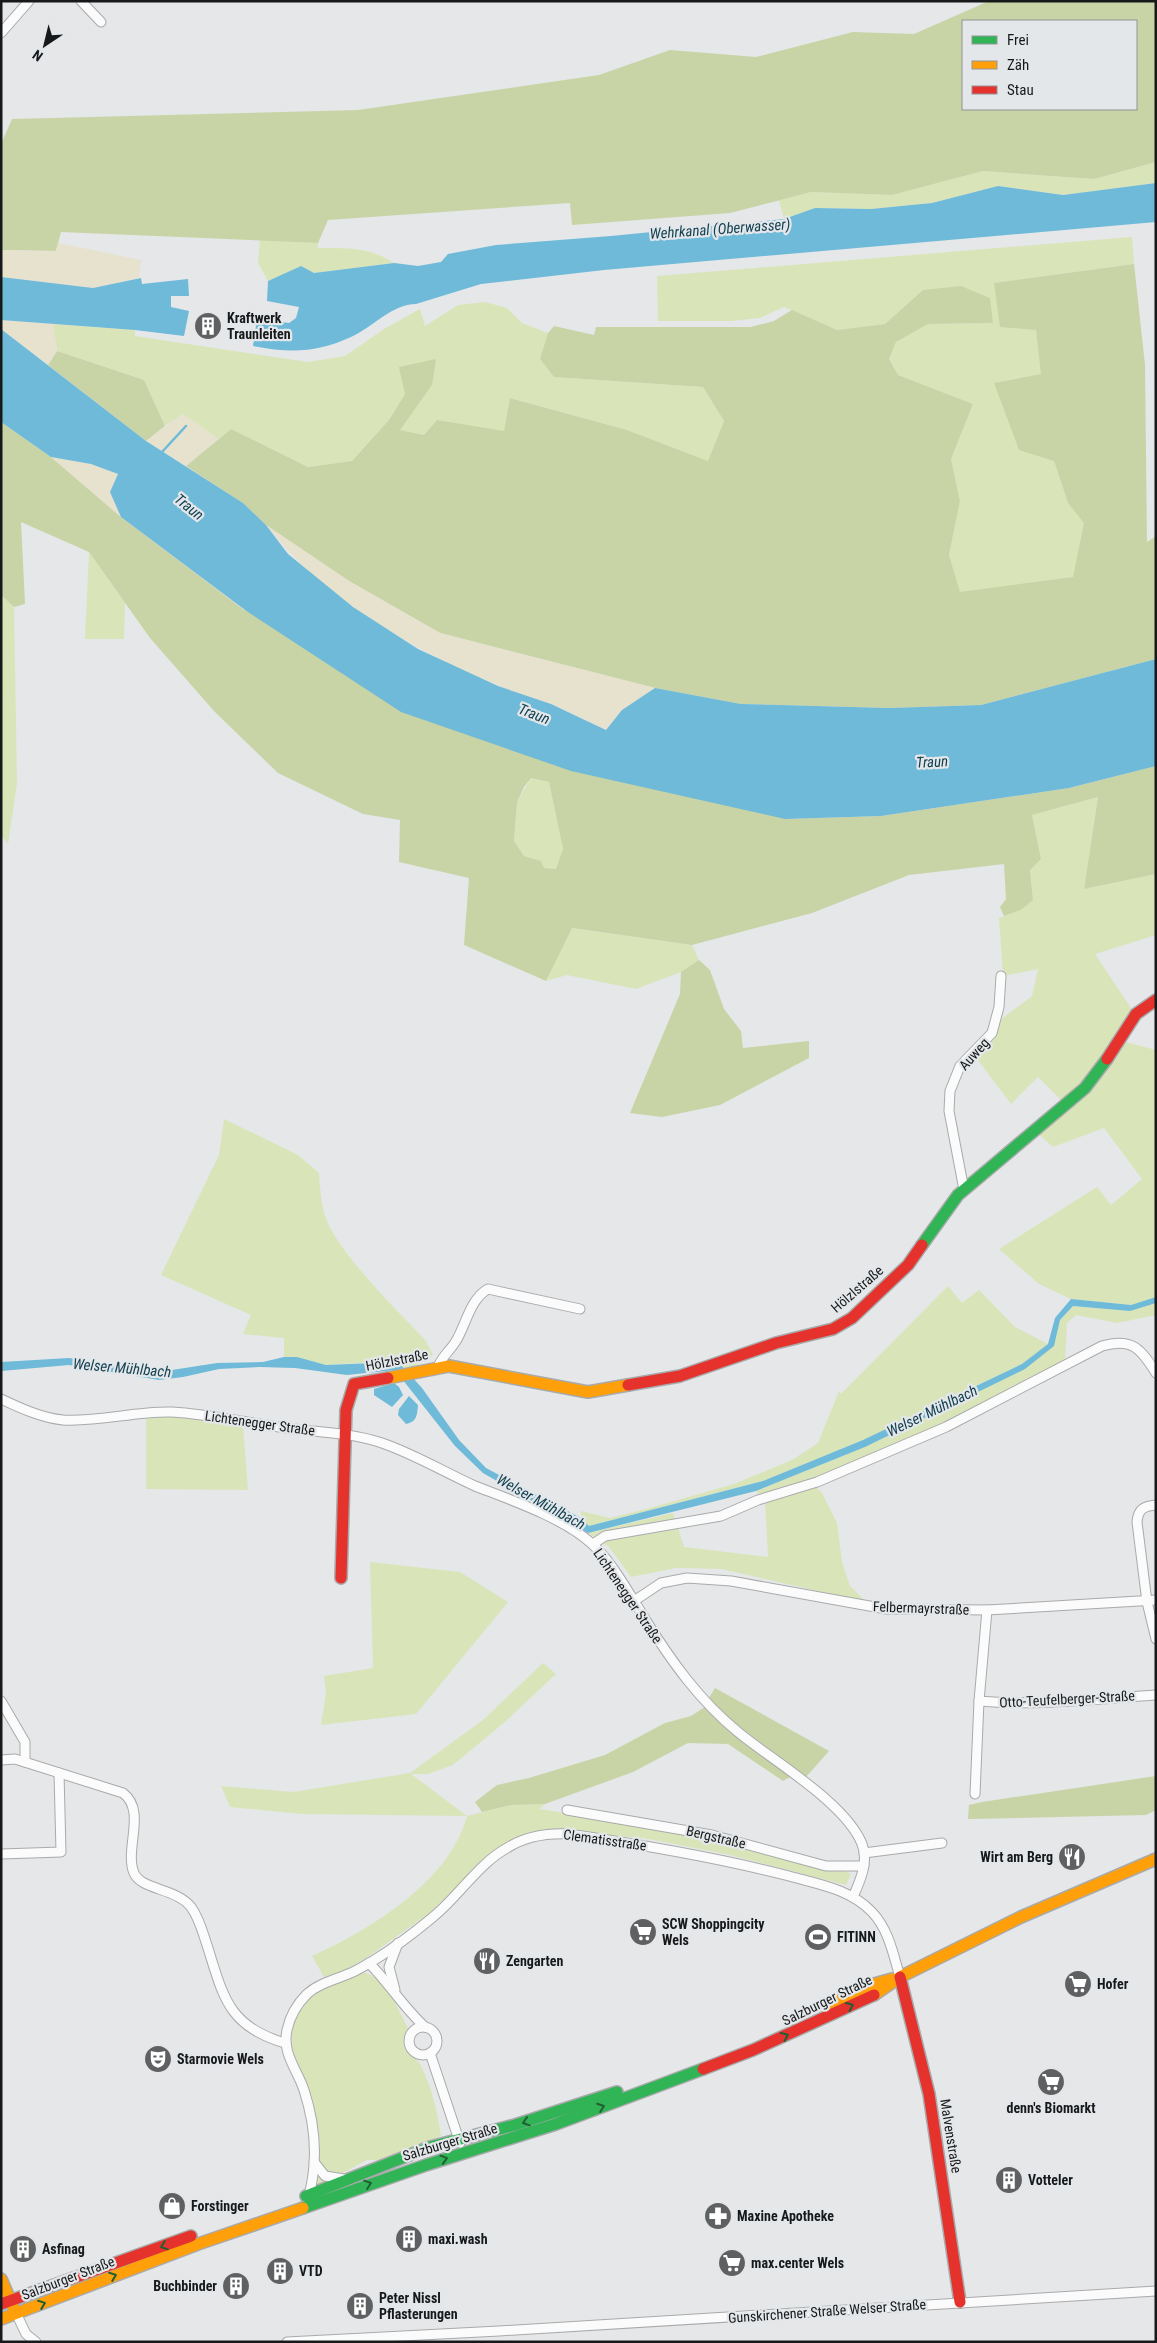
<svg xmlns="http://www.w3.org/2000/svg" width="1157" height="2343" font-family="'Roboto Condensed',sans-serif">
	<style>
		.green { fill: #d9e5b9 }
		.forest { fill: #c8d4a5; fill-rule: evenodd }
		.sand { fill: #e6e2ce }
		.water { fill: #6ebad8 }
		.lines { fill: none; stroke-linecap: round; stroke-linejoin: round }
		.stream { stroke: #6ebad8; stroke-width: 2.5 }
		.street-casing { stroke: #a8aaab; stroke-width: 11 }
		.fast-casing { stroke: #a8aaab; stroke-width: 14 }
		.slow-casing { stroke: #a8aaab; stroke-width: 14 }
		.jam-casing { stroke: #a8aaab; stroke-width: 14 }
		.street { stroke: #fbfbfc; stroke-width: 9 }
		.fast { stroke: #30b455; stroke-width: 11 }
		.slow { stroke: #ff9f0a; stroke-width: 11 }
		.jam { stroke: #e5322d; stroke-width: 11 }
		.oneway { stroke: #225e34 }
		.labels { text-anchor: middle; stroke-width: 4.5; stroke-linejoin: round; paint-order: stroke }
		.poi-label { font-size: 14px; font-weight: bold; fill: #171819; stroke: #e4e7ea; text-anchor: start }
		.street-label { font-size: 14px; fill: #171819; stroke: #e4e7ea }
		.water-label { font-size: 15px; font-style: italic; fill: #134152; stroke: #e4e7ea }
	</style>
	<rect width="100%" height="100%" fill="#e5e7e9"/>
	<g class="green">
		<path d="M1156,162v21l-93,12 -65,-9 -66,17 -61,6 -56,-1 -31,11 -5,-19 32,-8 81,3 91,-24 111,8z"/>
		<path d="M1132,237l2,27 -139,19 41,47 6,44 -47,9 59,78 14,42 17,20 -11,54 -114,16 -11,-38 11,-54 -9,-42 22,-55 -75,-29 -9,-16 7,-17 32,-18 65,-1 -70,-33 -38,34 -48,6 -53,-23 -24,11 -29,3h-73l-1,-45z"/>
		<path d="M260,240l58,3v5c29,0 52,-1 76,15l-80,10 -13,-7 -33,15 -10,-18z"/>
		<path d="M485,302l22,6 15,15 26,10 -8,26 14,18 149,10 21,34 -16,40 -81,-31 -116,-32 -7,34 -67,-12 -13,15 -25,-5 33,-45 -27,9 -16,26 -37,41 -44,6 -77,-38 -13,10 -35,-25 -18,12 -21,-46 -87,-29 -4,-27 82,6v6l173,26 37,-6 39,-27 36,-20 5,17 33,-21z"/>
		<path d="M89,552l36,51 -1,36h-39z"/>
		<path d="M1,595l13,12 3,176 -9,61 -7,-9z"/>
		<path d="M531,778l18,4 14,67 -7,20 -12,-1 -3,-7 -17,-5 -10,-15 3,-39z"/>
		<path d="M1098,797l-14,92 72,-15v61l-61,19 38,57 -11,30 34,9v247l-25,8 -60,-6 -32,-15 -40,-35 98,-62 14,18 31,-26 -38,-51 -51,19 -15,-13 30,-27 -30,-30 -27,27 -36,-48 21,-20 4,-16 32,-24 6,-27 -35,7 -4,-58 22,-8 12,-10 -3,-31 11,-10 -9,-44z"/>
		<path d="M571,928l121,17 7,15 -18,12 -45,17 -69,-14 -21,6z"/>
		<path d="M224,1119l74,36 21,18c1,15 2,32 7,46 15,37 71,91 100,122l7,14 -26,16 -9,-9 -6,-1 -66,4 -29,-8h-13v-19l-41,-4 8,-19 -90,-40 58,-120z"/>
		<path d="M948,1286l14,17 17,-13 36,37 33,17 -26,20 -159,76 -100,41 -174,45 -8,-8v-7l29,7 40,-10 84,-24 58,-24 26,-17 21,-52 2,3z"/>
		<path d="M1156,1303v12l-39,8 -41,-8 -9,8 -2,37c-84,44 -167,87 -255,121l12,12 15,30 5,39 8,24 16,16 -145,-33 -45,-1 -45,9 -22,-30 -21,-14 85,-20 11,34 84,10 -3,-59 -9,-7 109,-44 102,-50 87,-51 6,-26 13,-14 57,5z"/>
		<path d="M177,1414l66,12 5,64 -102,-1v-70z"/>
		<path d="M370,1562l90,10 48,30 -92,112 -95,11 5,-32 -2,-17 49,-8z"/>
		<path d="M543,1663l13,11 -50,47 -53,44 -25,9h-17l56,42 44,-11 34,-1 -6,5c65,10 131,19 195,34 27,6 54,17 80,25 13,4 26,-1 37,6l-5,11 -116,-30 -81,-16 -104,-10 -27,8 -20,11 -70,66 -63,45 -20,11 -21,7 -12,-21c58,-26 138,-75 155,-140l-166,-2 -71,-7 -9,-21 72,6 117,-19 73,-53z"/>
		<path d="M362,1972c25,5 35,36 46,56 -4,7 -6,11 -4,19 3,8 12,10 16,17 11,21 18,49 21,72l-63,24h-11l-52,28 5,-46 -7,-40 -21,-53v-23l13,-25 16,-12z"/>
	</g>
	<g class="forest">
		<path d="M989,1h167v161l-62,17 -111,-8 -91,24 -81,-3 -81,21 -158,12 -2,-22 -242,17 -10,23 -257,-11 -5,19 -55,-1v-106l11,-25 346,-9 241,-35 71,-25 86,7 97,-25 61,2zM963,21h173v88h-173z"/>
		<path d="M1134,264l11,101 2,177 9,-6v123l-175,46 -92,3 -148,-4 -86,-16 -215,-55 -91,-52 -83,-56 -23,-22 -57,-37 45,-37 77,38 44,-6 37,-41 16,-26 -6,-27 37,-8 -4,26 -32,45 24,5 13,-15 67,11 6,-33 117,32 81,31 16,-40 -21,-34 -149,-10 -14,-18 8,-26 6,-7 40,9 2,-8h155l23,-6 18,-11 45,20 48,-6 38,-34 38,-4 29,12 3,25 -65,1 -32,18 -7,17 9,16 75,29 -22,55 9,42 -11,54 11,37 113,-15 11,-54 -16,-20 -14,-42 -35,-11 -25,-67 47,-9 -5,-44 -36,-3 -6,-44z"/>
		<path d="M57,351l87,29 21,46 -19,15 -98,-76z"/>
		<path d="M1,422l50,35 70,60 123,93 541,209 96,-3 188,-28 87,-22v108l-72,15 14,-92 -66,18 9,44 -11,11 3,30 -12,10 -17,6 -4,-9 6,-8 -2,-35 -95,11 -97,38 -120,32 -120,-17 -26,53 -82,-36 5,-67 -70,-16 1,-42 -37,-6 -85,-41 -64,-62 -64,-73 -61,-86 -68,-30 4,82 -11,3 -13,-12zM531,778l18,4 14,67 -7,20 -12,-1 -3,-7 -17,-5 -10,-15 3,-39 7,-15z"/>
		<path d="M699,960l11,10 14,39 17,22 2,17 66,-7v17l-89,47 -58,12 -32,-4 50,-119 1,-22z"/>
		<path d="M715,1688l114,63 -23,26 -82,-62 -15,-17z"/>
		<path d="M705,1707l85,70 -7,4 -55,-37 -40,-1 -55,29 -88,32 -34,1 -29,7 -7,-10 22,-17 32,-7 76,-23 60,-32 26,-7z"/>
		<path d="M1156,1776v34l-10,5 -178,4 1,-14 13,-3z"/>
	</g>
	<g class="sand">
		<path d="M58,243l83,17 -2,18 -46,10 -92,-11v-27l55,1z"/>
		<path d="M1,320l52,4 4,27 -9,14 -47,-36z"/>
		<path d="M183,414l35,25 -32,27 -40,-25z"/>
		<path d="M51,457l40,7 27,10 -8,18 11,25z"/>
		<path d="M266,525l83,56 91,52 215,55 -33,22 -16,20c-18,-9 -36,-18 -55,-26 -18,-7 -36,-11 -54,-19 -86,-36 -173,-86 -231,-160z"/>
	</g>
	<g class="water">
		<path d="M1156,183v39l-552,48 -123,14 -65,20c-24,0 -43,23 -65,33 -35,16 -61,16 -98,9l4,-27 32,4 7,-5 3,-11 -32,-6 1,-20 33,-15 13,7 80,-10 24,3 23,-4 7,-8 48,-9 115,-9 173,-17 31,-11 56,1 61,-6 66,-17 65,9z"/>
		<path d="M1,277l92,11 48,-10 1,6 46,-5 1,17h-18v11l18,4 -5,25 -49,-6 -134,-10z"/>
		<path d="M1,329l145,112 97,62 23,22 22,29 65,53 65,42 80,37 53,18 55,26 16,-20 33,-22 86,16 148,4 92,-3 175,-46v107l-87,22 -188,28 -96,3 -214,-48 -170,-59 -156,-102 -124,-93 -11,-25 8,-18 -27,-10 -40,-7 -50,-35z"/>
		<path d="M1156,1297v6l-26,8 -57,-5 -13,14 -6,26 -29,23 -160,78 -109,44 -168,42 -105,-60 -28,-27 -60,-76 -48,5 -52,-7 -35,-1 -41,2 -36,8 -24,3 -90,-15 -68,6v-9l68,-4 90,14 58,-9 46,-1 21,-5h13l29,8 72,-3 24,26 37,52 27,28 95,50 8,8 174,-45 100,-41 159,-76 26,-20 7,-26 16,-19 60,6z"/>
		<path d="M394,1383l5,4 4,8 -11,12 -18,-12v-6z"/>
		<path d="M409,1396l9,9c-1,10 -1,17 -12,19l-8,-9 1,-6z"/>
	</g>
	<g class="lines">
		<path class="stream" d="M162,452l24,-26"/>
		<g class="street-casing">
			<g id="street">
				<path d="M81,1l20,21"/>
				<path d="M1,33l28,-32"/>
				<path d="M964,1190l-15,-79 1,-20 10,-25 32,-33 7,-26 2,-31"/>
				<path d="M438,1367c4,-11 12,-16 18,-26 10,-16 14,-42 32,-52l92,20"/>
				<path d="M1,1399c19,9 41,19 62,21 37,2 72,-9 109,-8 36,2 71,10 107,15 34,5 70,5 103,16 32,11 62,29 93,43 36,14 89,32 117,58 19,16 40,54 53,75 27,43 54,81 93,113 35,29 108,71 124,112 7,18 -2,37 -9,53"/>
				<path d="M1156,1505c-12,1 -18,4 -19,17l10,80 9,37"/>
				<path d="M593,1544l12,-8 116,-20 37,-16 59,-18 129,-55 156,-81c30,-9 39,3 54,27"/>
				<path d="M634,1601l27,-18 26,-5 44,3 155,28 101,1 169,-10"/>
				<path d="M987,1610l-8,91c59,5 118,-2 177,-6"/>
				<path d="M1,1701l24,41v20"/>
				<path d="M1,1760l14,-1 108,34c24,18 1,56 11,80 7,17 42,15 57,34 8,11 11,23 15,35 17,52 20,84 79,101"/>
				<path d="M975,1794l4,-93"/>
				<path d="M567,1810l145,25 114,31h38"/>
				<path d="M864,1853l78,-10"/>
				<path d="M1,1854l60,-2 -2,-79"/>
				<path d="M369,1963c20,20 34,44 56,64"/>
				<path d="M395,1990l-6,-23 9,-24"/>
				<circle cx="423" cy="2041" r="14"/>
				<path d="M430,2053l30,90"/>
				<path d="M314,2162l11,14 19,3"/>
				<path d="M309,2195c9,-34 6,-71 -5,-105 -7,-21 -22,-36 -17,-60 3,-14 10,-26 20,-36 13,-12 32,-15 48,-23 27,-14 54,-34 78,-54 26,-21 45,-53 74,-69 19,-12 40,-15 62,-14 75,11 147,23 220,42 29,8 61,13 83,36 17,18 21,42 28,65"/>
				<path d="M16,2313l10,21 10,8"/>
				<path d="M287,2342l212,-11 657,-40"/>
			</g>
		</g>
		<g class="fast-casing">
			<g id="fast">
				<path d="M922,1245l36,-50 127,-107 22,-29"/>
				<path d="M306,2196l124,-49 85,-22 102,-33"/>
				<path d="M303,2208l123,-43 130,-41 147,-55"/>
			</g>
		</g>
		<g class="slow-casing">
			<g id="slow">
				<path d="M388,1378l61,-12 139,26 40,-7"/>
				<path d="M874,1995l26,-18 121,-60 135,-58"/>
				<path d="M829,2005l45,-21 18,-5"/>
				<path d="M1,2279l13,30"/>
				<path d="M1,2319l197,-75 105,-36"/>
			</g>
		</g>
		<g class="jam-casing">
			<g id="jam">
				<path d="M1107,1059l29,-45 20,-14"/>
				<path d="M628,1385l52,-9 96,-33 57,-14 19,-11 56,-53 14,-20"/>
				<path d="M341,1578l5,-168 8,-26 34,-6"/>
				<path d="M900,1977l29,117 31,208"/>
				<path d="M703,2069l50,-19 121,-55"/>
				<path d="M1,2304l190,-68"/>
			</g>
		</g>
		<use href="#street" class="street"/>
		<use href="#fast" class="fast"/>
		<use href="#slow" class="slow"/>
		<use href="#jam" class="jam"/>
	</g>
	<defs><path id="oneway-chevron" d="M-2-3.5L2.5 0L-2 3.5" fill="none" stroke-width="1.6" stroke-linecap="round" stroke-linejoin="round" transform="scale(1.25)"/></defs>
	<g class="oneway">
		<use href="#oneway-chevron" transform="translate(850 2006) rotate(-25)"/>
		<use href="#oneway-chevron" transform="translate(785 2036) rotate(-25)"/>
		<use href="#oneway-chevron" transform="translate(601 2107) rotate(-20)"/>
		<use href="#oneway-chevron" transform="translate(526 2122) rotate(162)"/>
		<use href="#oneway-chevron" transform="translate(444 2159) rotate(-17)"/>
		<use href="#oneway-chevron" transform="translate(368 2184) rotate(-19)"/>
		<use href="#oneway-chevron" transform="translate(164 2246) rotate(161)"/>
		<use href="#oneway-chevron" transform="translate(113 2276) rotate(-21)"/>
		<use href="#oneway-chevron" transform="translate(42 2304) rotate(-21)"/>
	</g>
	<defs>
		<g id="building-disc" transform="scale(1.4375)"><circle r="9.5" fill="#5f6062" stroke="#e4e7ea"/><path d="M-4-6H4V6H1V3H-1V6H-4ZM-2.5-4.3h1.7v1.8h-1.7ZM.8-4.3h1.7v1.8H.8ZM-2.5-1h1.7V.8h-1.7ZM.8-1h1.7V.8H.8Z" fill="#fff"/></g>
		<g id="restaurant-disc" transform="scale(1.4375)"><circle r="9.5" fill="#5f6062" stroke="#e4e7ea"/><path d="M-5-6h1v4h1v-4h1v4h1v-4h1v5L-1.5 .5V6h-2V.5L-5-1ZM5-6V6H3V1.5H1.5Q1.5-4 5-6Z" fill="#fff"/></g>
		<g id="supermarket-disc" transform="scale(1.4375)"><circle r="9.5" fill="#5f6062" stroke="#e4e7ea"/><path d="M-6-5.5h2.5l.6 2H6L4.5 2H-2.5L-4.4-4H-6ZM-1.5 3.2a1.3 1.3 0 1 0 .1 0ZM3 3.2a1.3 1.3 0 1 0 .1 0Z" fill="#fff"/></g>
		<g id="stadium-disc" transform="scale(1.4375)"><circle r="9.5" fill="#5f6062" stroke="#e4e7ea"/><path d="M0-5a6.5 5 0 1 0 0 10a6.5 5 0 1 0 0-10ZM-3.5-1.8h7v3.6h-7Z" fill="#fff"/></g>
		<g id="theatre-disc" transform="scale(1.4375)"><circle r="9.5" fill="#5f6062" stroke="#e4e7ea"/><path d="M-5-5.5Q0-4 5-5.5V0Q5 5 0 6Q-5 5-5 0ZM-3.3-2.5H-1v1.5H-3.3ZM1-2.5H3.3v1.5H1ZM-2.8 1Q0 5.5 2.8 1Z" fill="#fff"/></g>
		<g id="shop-disc" transform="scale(1.4375)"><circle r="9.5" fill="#5f6062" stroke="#e4e7ea"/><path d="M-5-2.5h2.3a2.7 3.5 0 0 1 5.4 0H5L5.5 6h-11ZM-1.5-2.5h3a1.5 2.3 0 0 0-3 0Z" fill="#fff"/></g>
		<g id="pharmacy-disc" transform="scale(1.4375)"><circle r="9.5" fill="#5f6062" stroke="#e4e7ea"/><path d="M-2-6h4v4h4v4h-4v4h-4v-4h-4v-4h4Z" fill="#fff"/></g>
	</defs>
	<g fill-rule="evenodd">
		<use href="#building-disc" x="208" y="326"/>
		<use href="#restaurant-disc" x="1072" y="1857"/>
		<use href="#supermarket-disc" x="643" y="1932"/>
		<use href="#stadium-disc" x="818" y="1937"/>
		<use href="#restaurant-disc" x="487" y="1961"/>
		<use href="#supermarket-disc" x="1078" y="1984"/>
		<use href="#theatre-disc" x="158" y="2059"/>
		<use href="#supermarket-disc" x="1051" y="2082"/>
		<use href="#building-disc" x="1009" y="2180"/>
		<use href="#shop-disc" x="172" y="2206"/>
		<use href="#pharmacy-disc" x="718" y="2216"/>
		<use href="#building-disc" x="409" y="2239"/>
		<use href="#building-disc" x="23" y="2249"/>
		<use href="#supermarket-disc" x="732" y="2263"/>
		<use href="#building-disc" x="280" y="2271"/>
		<use href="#building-disc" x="236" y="2286"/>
		<use href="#building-disc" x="360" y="2306"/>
	</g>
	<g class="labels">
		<g class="poi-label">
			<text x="227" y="323">Kraftwerk<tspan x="227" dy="16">Traunleiten</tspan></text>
			<text x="1053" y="1862" text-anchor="end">Wirt am Berg</text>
			<text x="662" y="1929">SCW Shoppingcity<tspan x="662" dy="16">Wels</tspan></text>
			<text x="837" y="1942">FITINN</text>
			<text x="506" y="1966">Zengarten</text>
			<text x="1097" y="1989">Hofer</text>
			<text x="177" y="2064">Starmovie Wels</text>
			<text x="1051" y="2113" text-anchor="middle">denn's Biomarkt</text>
			<text x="1028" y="2185">Votteler</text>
			<text x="191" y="2211">Forstinger</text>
			<text x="737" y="2221">Maxine Apotheke</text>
			<text x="428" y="2244">maxi.wash</text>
			<text x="42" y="2254">Asfinag</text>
			<text x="751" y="2268">max.center Wels</text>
			<text x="299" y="2276">VTD</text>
			<text x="217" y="2291" text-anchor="end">Buchbinder</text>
			<text x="379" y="2303">Peter Nissl<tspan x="379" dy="16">Pflasterungen</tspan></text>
		</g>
		<g class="street-label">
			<text transform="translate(974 1054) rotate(-48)" y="5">Auweg</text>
			<text transform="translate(857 1289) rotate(-41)" y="5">Hölzlstraße</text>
			<text transform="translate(397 1360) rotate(-11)" y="5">Hölzlstraße</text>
			<text transform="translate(260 1423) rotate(8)" y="5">Lichtenegger Straße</text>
			<text transform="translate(628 1596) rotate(56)" y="5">Lichtenegger Straße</text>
			<text transform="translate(921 1608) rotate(2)" y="5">Felbermayrstraße</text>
			<text transform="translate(1067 1699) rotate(-3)" y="5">Otto-Teufelberger-Straße</text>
			<text transform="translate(716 1837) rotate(13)" y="5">Bergstraße</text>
			<text transform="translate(605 1840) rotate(8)" y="5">Clematisstraße</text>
			<text transform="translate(827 2000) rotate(-26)" y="5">Salzburger Straße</text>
			<text transform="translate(951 2136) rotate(81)" y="5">Malvenstraße</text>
			<text transform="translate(450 2142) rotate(-17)" y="5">Salzburger Straße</text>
			<text transform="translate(68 2278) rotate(-21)" y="5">Salzburger Straße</text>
			<text transform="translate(827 2311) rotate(-4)" y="5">Gunskirchener Straße Welser Straße</text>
		</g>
		<g class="water-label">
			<text transform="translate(720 229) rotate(-4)" y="5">Wehrkanal (Oberwasser)</text>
			<text transform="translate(189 507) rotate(39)" y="5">Traun</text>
			<text transform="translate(534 714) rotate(21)" y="5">Traun</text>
			<text transform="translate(932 762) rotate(-3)" y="5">Traun</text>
			<text transform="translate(122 1368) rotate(5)" y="5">Welser Mühlbach</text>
			<text transform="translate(932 1411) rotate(-26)" y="5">Welser Mühlbach</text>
			<text transform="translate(541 1502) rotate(29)" y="5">Welser Mühlbach</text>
		</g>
	</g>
	<rect width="1157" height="2343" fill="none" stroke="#171819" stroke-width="5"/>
	<rect x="962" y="20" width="175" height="90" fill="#e4e7ea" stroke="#929496"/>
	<rect x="972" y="36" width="25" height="8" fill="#30b455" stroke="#929496"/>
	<text x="1007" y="45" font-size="15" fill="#171819">Frei</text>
	<rect x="972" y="61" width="25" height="8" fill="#ff9f0a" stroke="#929496"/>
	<text x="1007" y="70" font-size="15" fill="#171819">Zäh</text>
	<rect x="972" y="86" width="25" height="8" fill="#e5322d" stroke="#929496"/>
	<text x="1007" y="95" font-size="15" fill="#171819">Stau</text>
	<g transform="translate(45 45) rotate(215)" stroke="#e4e7ea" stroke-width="4" paint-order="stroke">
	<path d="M0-4L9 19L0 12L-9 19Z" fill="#171819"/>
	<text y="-8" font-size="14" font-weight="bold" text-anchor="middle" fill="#171819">N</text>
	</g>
</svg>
